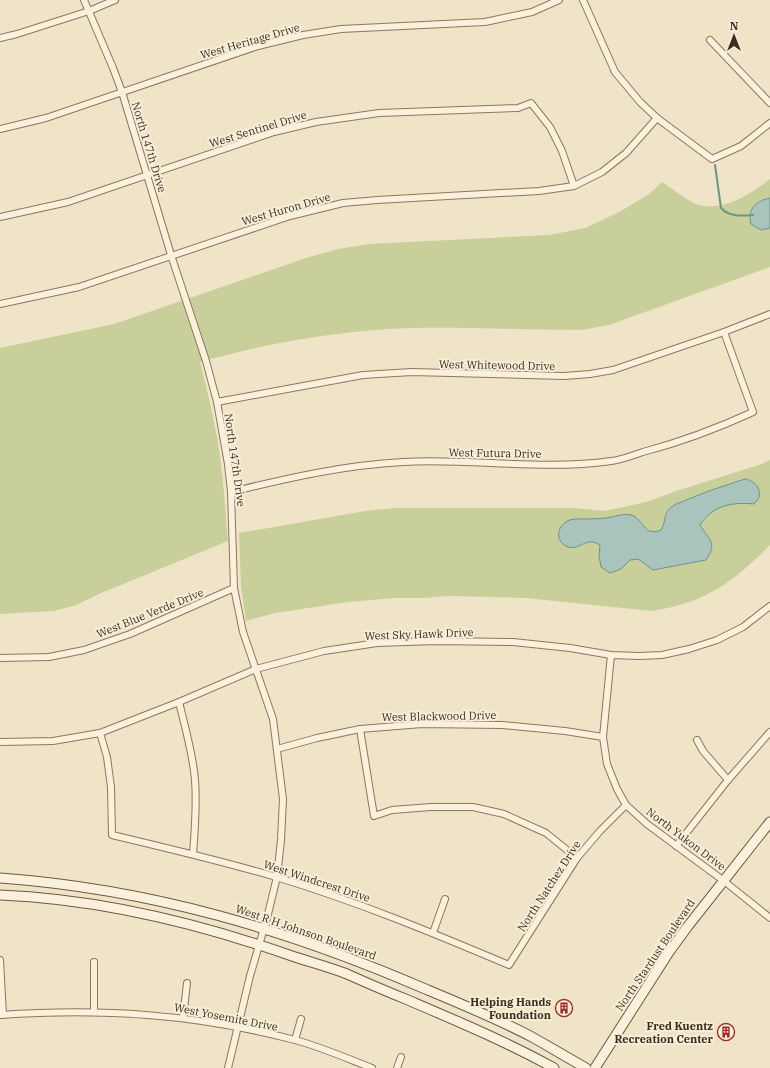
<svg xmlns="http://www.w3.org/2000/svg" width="770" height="1068" font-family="'IBM Plex Serif',serif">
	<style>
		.green { fill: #c9cf9b }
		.water { fill: #a9c4bc; stroke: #6f938a }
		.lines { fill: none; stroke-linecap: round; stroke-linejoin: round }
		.stream { stroke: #6f938a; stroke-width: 2 }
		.street-casing { stroke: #8d765c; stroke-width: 8 }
		.secondary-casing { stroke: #6f573f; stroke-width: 11 }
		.street { stroke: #faf1dc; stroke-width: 6 }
		.secondary { stroke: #faf1dc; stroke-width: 9 }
		.labels { text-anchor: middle; stroke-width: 4; stroke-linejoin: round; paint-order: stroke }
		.street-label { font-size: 11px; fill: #3d2e20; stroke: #f7eed8 }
		.poi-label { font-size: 11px; font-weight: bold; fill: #3d2e20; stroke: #f7eed8; text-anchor: end }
	</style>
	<rect width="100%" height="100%" fill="#f0e4c8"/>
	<g class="green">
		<path d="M770,179v88l-161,58 -27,5c-56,0 -114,-3 -170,-2 -69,2 -146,15 -212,34l10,41 8,39 5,39 5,60 -129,53 -25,12 -21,5 -53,3v-266l114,-24 192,-66 32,-9 30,-5 181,-9 36,-7 9,-4 27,-13 28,-17 13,-12c8,5 26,19 34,22 26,9 55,-10 74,-25z"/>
		<path d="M770,460v85c-38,38 -63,57 -118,66l-127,-13 -77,-2 -25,2h-29l-46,4 -73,11 -29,8 -5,-34 -2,-54 126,-22 31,-3h178l31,3 41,-9 30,-11 86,-27z"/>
	</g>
	<g class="water">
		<path d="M770,198v30l-9,2 -10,-6c-4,-15 5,-23 19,-26z"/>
		<path d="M745,479c13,2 20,16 9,25 -22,-2 -41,1 -54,21 9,15 18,18 6,35l-53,10 -15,-11 -8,1 -9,9 -11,4 -9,-6 -2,-11 1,-11c-2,-1 -6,-3 -8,-3 -8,-1 -15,8 -24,5 -17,-7 -9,-28 8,-28 10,0 20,0 30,-1 8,-1 18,-5 25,-3 14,4 11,22 30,15 7,-13 0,-17 15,-26l33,-13z"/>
	</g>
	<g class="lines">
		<path class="stream" d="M715,165l6,43c8,9 21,8 32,7"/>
		<g class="street-casing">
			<g id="street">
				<path d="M84,0l29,68 9,24 49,163 35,106 11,41 11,62 3,28 3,96 9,44 30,87 10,80 -2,41 -4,37 -10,41 -17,58 -22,92"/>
				<path d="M583,0l32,72 25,30 17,16 55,41 29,-13 29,-23"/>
				<path d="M0,38l17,-4 72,-23 26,-11"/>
				<path d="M710,40l60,63"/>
				<path d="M0,129l46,-11 212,-72 45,-11 38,-6 144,-7 47,-10 27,-12"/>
				<path d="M0,217l68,-15 206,-70 42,-10 63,-9 139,-5 13,-5 19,24 12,24 12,35"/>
				<path d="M0,304l79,-17 211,-71 53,-13 34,-3 162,-9 35,-5 28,-14 24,-19 31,-35"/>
				<path d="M217,402l146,-27 49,-3 152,4 26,-2 23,-4 111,-38 46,-18"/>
				<path d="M231,492c57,-14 114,-27 172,-30 69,-4 139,9 208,-1 11,-1 22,-6 32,-9 38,-10 75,-24 110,-40l-29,-80"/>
				<path d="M611,655l-8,82 4,27 10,25 9,16 21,19 77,57 46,37"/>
				<path d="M0,658l49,-1 35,-7 46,-16 104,-46"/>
				<path d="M179,702c6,25 14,52 16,78 2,25 0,49 -2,74"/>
				<path d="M360,729l14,87 18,-6 39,-3h42l31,7 42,19 31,25"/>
				<path d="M100,733l7,24 4,30 1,48c55,13 110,26 164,42 80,24 157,56 233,88l68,-107 23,-27 26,-26"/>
				<path d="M697,740l6,11 25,29"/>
				<path d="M0,742l53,-1 47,-8 79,-31 77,-33 68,-18 53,-8 60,-2 76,1 57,6 41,7 28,1 23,-1 27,-6 28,-9 26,-13 27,-21"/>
				<path d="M277,749l40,-11 43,-9 62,-5 80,1 63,6 38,6"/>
				<path d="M676,846l52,-66 42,-48"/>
				<path d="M433,933l12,-34"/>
				<path d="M0,960l3,55"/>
				<path d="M94,1012v-50"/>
				<path d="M0,1015c102,-7 195,-1 295,25 26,7 51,18 77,28"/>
				<path d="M183,1018l4,-35"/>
				<path d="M295,1040l6,-21"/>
				<path d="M397,1068l4,-11"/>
			</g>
		</g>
		<g class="secondary-casing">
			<g id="secondary">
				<path d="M0,878c150,11 286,51 423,110 36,15 75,31 109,49 18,10 36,21 54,31"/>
				<path d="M0,895c100,4 198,28 292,61 18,6 37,11 55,18 20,9 41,18 61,26 49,21 99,42 146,68"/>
				<path d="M595,1068l74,-116 19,-26 82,-104"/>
			</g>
		</g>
		<use href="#street" class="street"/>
		<use href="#secondary" class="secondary"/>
	</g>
	<defs>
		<g id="building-ring" transform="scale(0.9)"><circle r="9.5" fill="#f7eed8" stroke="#9e2a2b" stroke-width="1.5"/><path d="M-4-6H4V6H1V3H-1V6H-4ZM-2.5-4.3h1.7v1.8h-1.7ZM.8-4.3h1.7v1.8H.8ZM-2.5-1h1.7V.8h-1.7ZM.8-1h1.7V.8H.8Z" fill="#9e2a2b"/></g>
	</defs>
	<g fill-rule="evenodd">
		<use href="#building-ring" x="564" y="1008"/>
		<use href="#building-ring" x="726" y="1032"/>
	</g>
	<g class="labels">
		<g class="street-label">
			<text transform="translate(250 41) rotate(-16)" y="4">West Heritage Drive</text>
			<text transform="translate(258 129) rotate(-17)" y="4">West Sentinel Drive</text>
			<text transform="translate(149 147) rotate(73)" y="4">North 147th Drive</text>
			<text transform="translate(286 209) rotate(-16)" y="4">West Huron Drive</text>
			<text transform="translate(497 365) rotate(1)" y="4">West Whitewood Drive</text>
			<text transform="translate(495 453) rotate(1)" y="4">West Futura Drive</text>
			<text transform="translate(235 460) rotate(82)" y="4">North 147th Drive</text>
			<text transform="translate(150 613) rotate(-22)" y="4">West Blue Verde Drive</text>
			<text transform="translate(419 634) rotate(-2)" y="4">West Sky Hawk Drive</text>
			<text transform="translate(439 716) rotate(-1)" y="4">West Blackwood Drive</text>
			<text transform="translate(686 839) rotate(37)" y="4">North Yukon Drive</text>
			<text transform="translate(317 881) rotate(18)" y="4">West Windcrest Drive</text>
			<text transform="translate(549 886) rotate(-57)" y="4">North Natchez Drive</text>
			<text transform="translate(306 932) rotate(19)" y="4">West R H Johnson Boulevard</text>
			<text transform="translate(655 955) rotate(-56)" y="4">North Stardust Boulevard</text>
			<text transform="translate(226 1017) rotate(11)" y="4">West Yosemite Drive</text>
		</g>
		<g class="poi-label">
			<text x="551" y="1006">Helping Hands<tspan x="551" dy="13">Foundation</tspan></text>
			<text x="713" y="1030">Fred Kuentz<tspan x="713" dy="13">Recreation Center</tspan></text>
		</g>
	</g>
	<g transform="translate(734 36)" stroke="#f7eed8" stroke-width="3" paint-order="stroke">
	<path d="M0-3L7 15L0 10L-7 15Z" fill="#3d2e20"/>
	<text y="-6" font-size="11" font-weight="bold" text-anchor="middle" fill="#3d2e20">N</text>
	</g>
</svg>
